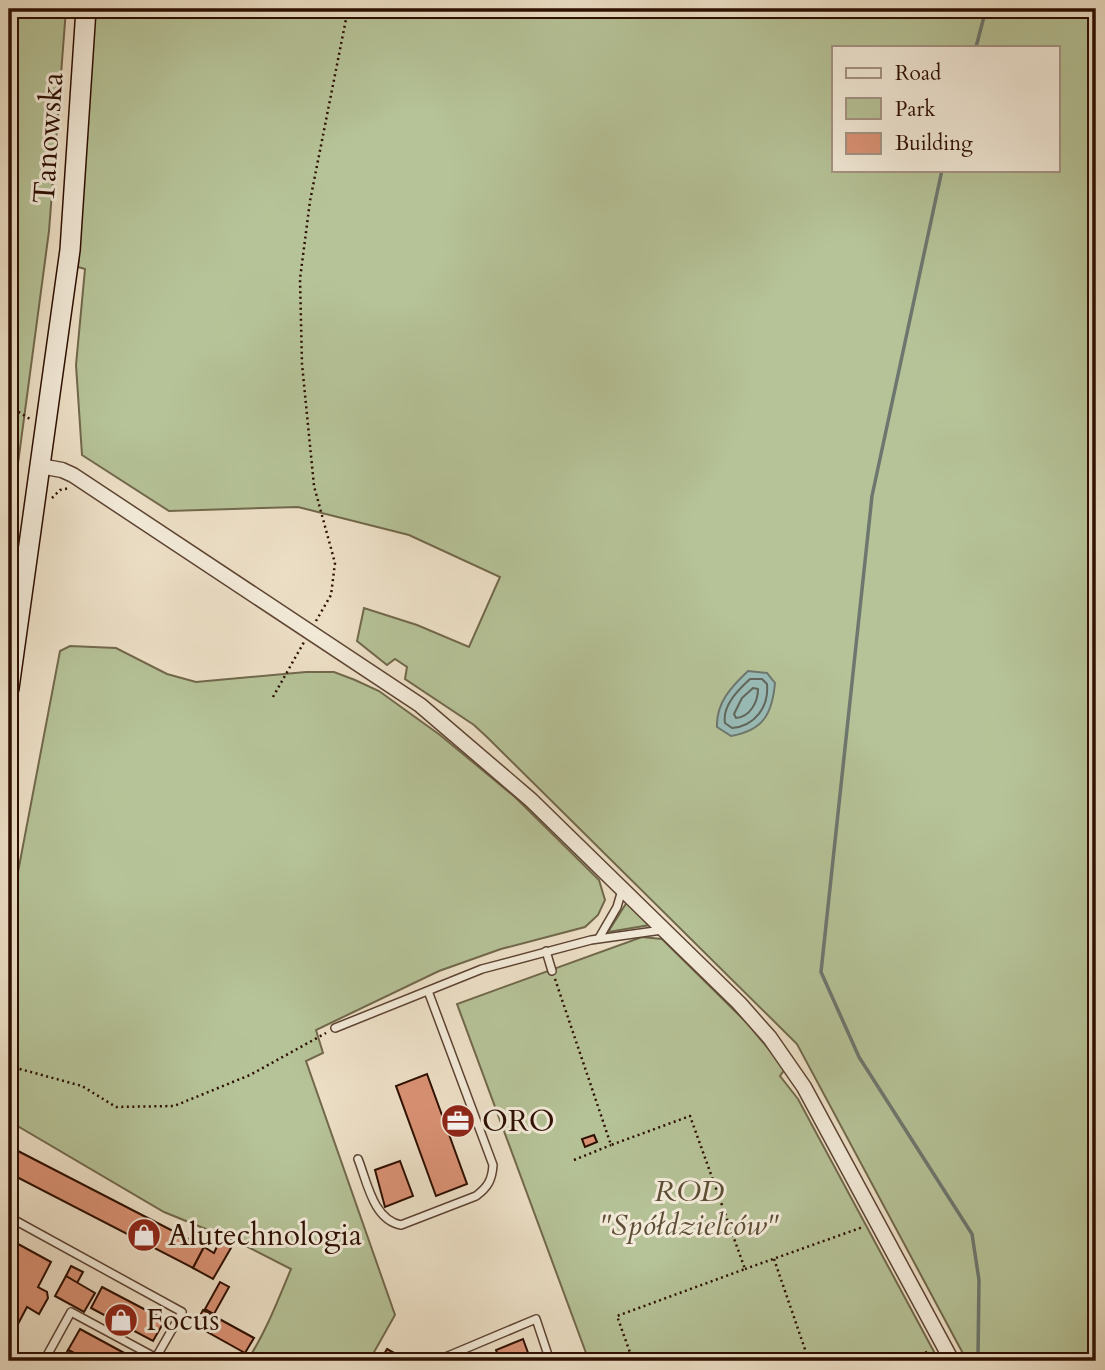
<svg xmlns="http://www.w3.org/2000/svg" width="1105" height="1370" font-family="Cardo,serif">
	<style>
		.green { fill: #b6c398; stroke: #71684c; stroke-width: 2; fill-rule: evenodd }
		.water { fill: #99bdb9; stroke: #6d776f; stroke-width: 2 }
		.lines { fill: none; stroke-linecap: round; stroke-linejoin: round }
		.shore { stroke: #62665c; stroke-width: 2 }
		.stream { stroke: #6d776f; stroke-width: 3.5 }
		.building { fill: #db9275; stroke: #2c0e00; stroke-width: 2 }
		.lane-casing { stroke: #5c4332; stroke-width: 10 }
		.street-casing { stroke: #5c4332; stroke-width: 17 }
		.secondary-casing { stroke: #2c0e00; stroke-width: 22 }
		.path { stroke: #2c0e00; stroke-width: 2.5; stroke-dasharray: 2 3.5; stroke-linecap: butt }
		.lane { stroke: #f4ecdb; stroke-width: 7 }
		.street { stroke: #f4ecdb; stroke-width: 14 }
		.secondary { stroke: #f4ecdb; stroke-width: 19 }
		.labels { text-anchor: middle; stroke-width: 6; stroke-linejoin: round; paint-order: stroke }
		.street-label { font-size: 30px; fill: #2c0e00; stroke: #f4ecdb }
		.poi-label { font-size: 30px; fill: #2c0e00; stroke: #f4ecdb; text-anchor: start }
		.park-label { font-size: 30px; font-style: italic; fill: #5c4d35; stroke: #f4ecdb }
	</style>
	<rect width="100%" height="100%" fill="#eee1c8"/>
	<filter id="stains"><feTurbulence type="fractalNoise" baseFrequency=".00286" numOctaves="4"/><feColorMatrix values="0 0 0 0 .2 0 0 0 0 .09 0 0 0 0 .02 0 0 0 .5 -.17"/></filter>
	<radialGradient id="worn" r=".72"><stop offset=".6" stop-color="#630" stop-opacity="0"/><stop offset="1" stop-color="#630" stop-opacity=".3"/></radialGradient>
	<g class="green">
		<path d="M9,9h57l-17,222 -40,300z"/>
		<path d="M94,9h1002v1352h-129l-170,-317 -308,-305 -15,-14 -69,-46 2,-12 -12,-8 -8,6 -30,-24 7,-33 53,17 52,22 31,-70 -91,-42 -111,-28 -129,4 -87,-56 -6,-90 9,-96 -7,-2zM834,47h224v123h-224z"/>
		<path d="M70,646l46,2 51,26 29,8 110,-10h28l21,8 24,11 61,44 75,62 84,83 6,20 -7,15 -13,12 -84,22 -62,22 -123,59 7,23 -17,8 89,254 -26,46h-122c19,-29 31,-61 44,-92l-51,-26 -76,-31 -155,-91v-227l9,-22 42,-221z"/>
		<path d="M627,902l23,23 -42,7z"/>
		<path d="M642,937l20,2 86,85 37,45 -5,7 18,23 141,262h-350l-132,-357z"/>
	</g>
	<path class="water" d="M748,671l19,2 8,10c-3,32 -12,47 -44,53l-14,-9c-1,-24 14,-40 31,-56z"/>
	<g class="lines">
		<g class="shore">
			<path d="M750,679h12l5,5c2,23 -12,42 -35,44l-7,-5c-3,-17 13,-33 25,-44z"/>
			<path d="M753,688l5,1c0,13 -8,28 -22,29l-2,-4 8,-16z"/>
		</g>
		<g class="stream">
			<path d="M976,47l10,-38"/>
			<path d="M942,170l-70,326 -51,476 38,85 113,177 7,46 -1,76"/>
		</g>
	</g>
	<g class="building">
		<path d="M427,1074l40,110 -31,12 -40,-110z"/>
		<path d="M462,1108l8,20 -18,6 -7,-20z"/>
		<path d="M594,1135l3,7 -12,5 -3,-8z"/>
		<path d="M18,1151l186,96 -11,21 -184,-95z"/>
		<path d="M400,1161l13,35 -28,11 -10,-37z"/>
		<path d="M9,1239l42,23 -13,25 9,5 1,6 -9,16 -12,-7 -9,17 -9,-5z"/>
		<path d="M219,1242l12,6 -18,31 -20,-11 11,-21 10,6z"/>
		<path d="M71,1266l12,6 -6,11 -11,-7z"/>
		<path d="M66,1276l29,17 -11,19 -29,-16z"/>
		<path d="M220,1282l9,5 -15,27 -9,-5z"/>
		<path d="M102,1287l63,33 -12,21 -62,-33z"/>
		<path d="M203,1310l51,28 -9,15 -50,-28z"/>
		<path d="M9,1319l9,5 -9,15z"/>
		<path d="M80,1329l59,32h-50l-21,-11z"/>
		<path d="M523,1339l8,22h-31l-4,-11z"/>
		<path d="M387,1349l11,6 -4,6h-14z"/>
		<path d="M68,1350l21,11h-27z"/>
	</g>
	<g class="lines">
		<g class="lane-casing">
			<g id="lane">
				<path d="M599,938l18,-31 5,-17"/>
				<path d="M546,951l6,20"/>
				<path d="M335,1028l147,-59 109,-29 71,-10"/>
				<path d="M358,1159c9,22 15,61 43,66l75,-29c12,-9 16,-16 17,-31l-65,-174"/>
				<path d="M9,1217l173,95 -28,49"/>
				<path d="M44,1361l27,-49 91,49"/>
				<path d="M436,1361l100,-42 14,42"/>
			</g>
		</g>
		<g class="street-casing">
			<path id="street" d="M40,466l22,4 11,5 347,230 111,95 208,203 31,35 34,49 148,274"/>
		</g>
		<g class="secondary-casing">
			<path id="secondary" d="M9,688l61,-438 16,-241"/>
		</g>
		<g class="path">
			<path d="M9,406l21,13"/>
			<path d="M52,498l8,-8 10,-2"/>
			<path d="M316,621l15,-26 4,-32 -21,-77 -12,-122 -2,-85 10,-78 38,-192"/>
			<path d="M273,697l31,-55"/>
			<path d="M1096,908l-3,96 3,62"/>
			<path d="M555,979l56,166 79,-29 55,153 -128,47 16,45"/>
			<path d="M9,1066l73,20 34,21 58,-1 76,-31 76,-42"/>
			<path d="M574,1160l37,-15"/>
			<path d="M774,1259l35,102"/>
			<path d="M745,1269l118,-42"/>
			<path d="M911,1361l19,-11"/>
		</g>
		<use href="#lane" class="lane"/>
		<use href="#street" class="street"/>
		<use href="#secondary" class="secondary"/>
	</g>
	<defs>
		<g id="office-disc" transform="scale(1.75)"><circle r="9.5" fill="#8f2418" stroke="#f4ecdb"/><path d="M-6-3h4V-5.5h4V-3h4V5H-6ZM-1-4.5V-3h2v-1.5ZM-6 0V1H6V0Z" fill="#fff"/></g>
		<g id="shop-disc" transform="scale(1.75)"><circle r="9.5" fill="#8f2418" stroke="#f4ecdb"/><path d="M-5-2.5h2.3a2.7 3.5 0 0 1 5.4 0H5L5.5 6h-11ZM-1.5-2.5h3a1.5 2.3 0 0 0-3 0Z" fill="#fff"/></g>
	</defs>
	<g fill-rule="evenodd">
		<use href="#office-disc" x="458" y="1121"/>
		<use href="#shop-disc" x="144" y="1235"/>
		<use href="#shop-disc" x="121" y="1320"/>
	</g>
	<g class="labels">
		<g class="street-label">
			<text transform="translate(48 138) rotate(-86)" y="10">Tanowska</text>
		</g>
		<g class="poi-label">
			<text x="482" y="1131">ORO</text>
			<text x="168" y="1245">Alutechnologia</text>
			<text x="146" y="1330">Focus</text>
		</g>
		<g class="park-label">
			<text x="689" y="1201">ROD<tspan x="689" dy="34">"Spółdzielców"</tspan></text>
		</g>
	</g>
	<rect width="1105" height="1370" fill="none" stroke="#eee1c8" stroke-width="35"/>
	<rect x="10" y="10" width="1084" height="1349" fill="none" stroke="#2c0e00" stroke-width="3.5"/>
	<rect x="18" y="18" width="1070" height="1335" fill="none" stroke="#2c0e00" stroke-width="2"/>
	<rect x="832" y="46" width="228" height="126" fill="#f4ecdb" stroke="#a49383" stroke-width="2"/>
	<rect x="846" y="68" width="35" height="10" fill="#f4ecdb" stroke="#a49383" stroke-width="2"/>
	<text x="895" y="80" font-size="21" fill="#2c0e00">Road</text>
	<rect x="846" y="98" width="35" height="21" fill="#b6c398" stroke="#a49383" stroke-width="2"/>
	<text x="895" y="116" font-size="21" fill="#2c0e00">Park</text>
	<rect x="846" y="133" width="35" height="21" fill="#db9275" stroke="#a49383" stroke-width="2"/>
	<text x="895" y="150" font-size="21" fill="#2c0e00">Building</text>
	<rect width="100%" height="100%" filter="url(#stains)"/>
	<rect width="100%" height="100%" fill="url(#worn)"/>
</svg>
